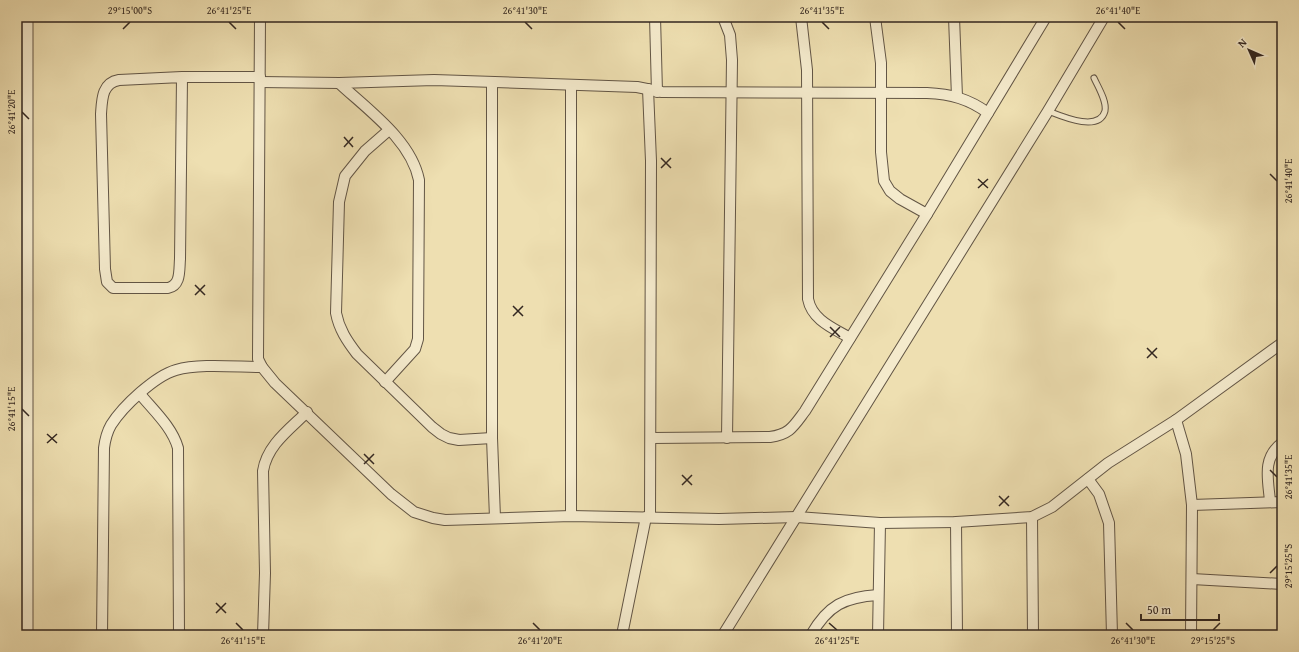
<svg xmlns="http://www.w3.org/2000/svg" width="1299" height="652" font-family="'Gentium Book Plus',serif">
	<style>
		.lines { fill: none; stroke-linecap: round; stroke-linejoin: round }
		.service-casing { stroke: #625545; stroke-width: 7 }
		.minor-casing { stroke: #625545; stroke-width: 12 }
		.tertiary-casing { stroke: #625545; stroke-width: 15 }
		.service { stroke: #f4eacc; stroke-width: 5 }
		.minor { stroke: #f4eacc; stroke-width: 10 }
		.tertiary { stroke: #f4eacc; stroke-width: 13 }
		.ticks { fill: none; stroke: #332721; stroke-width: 1.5 }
		.neatline { fill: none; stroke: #332721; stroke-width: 1.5 }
		.ticks-label { font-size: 10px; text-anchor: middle; fill: #332721 }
	</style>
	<rect width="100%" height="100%" fill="#eedfb1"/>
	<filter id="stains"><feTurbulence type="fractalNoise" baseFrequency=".005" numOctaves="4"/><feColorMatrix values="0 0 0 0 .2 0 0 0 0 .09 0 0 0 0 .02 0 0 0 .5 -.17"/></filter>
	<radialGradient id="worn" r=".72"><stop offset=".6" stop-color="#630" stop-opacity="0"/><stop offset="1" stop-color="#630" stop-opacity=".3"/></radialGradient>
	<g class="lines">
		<g class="service-casing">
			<path id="service" d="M1048,111c13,5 51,22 57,0 2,-10 -7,-24 -11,-33"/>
		</g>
		<g class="minor-casing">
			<g id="minor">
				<path d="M260,17l-2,342 4,8 13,16 116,111 23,18 19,6 12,2 126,-4 148,3 78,-2 83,6 76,-1 76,-5 20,-10 56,-44 68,-43 106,-77"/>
				<path d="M655,17l2,75"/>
				<path d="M723,17l7,18 2,25 -5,378"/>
				<path d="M801,17l6,53 1,229c4,21 25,29 42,39"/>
				<path d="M875,17l6,46v89l3,29 6,10 10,8 27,15"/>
				<path d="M954,17l3,80"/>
				<path d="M182,77l-2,182c-1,12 1,26 -12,29h-55l-6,-6 -2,-13 -4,-155c1,-15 1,-31 18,-34l63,-3h78"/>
				<path d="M260,82l79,1 95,-3 203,7 25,5 265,1c24,1 42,6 61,20"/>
				<path d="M339,83c29,27 72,57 80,97l-1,159 -3,10 -30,33"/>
				<path d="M492,83v355l3,80"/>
				<path d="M571,86v430"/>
				<path d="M648,89l3,72 -1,356"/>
				<path d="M389,130l-24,21 -20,25 -6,26 -3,111c3,16 11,28 21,41l75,73 9,7 8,4 10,2 33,-2"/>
				<path d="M140,394c14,17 32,33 38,54l1,187"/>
				<path d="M1176,420l10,34 6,51 -1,130"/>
				<path d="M652,438l118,-1c20,-3 23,-10 35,-26l122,-197 119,-197"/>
				<path d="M1088,479l11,15 10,29 3,112"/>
				<path d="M1270,501c-2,-22 -8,-43 12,-58"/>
				<path d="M1192,505l90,-3"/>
				<path d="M1032,517l1,118"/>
				<path d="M956,522l1,113"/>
				<path d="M1192,579l90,5"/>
				<path d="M102,635l2,-187c1,-8 3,-16 7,-23 12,-19 44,-49 65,-55 23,-7 61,-3 86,-3"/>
				<path d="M263,635l2,-62 -2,-102c4,-26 27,-42 44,-59"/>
				<path d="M622,635l24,-118"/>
				<path d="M723,635l325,-524 56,-94"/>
				<path d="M811,635c17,-30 34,-38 67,-40"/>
				<path d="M878,635l2,-112"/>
			</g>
		</g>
		<g class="tertiary-casing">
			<path id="tertiary" d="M26,17v618"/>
		</g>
		<use href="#service" class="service"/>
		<use href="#minor" class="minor"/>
		<use href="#tertiary" class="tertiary"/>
	</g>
	<path class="ticks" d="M229,22l7,7M525,22l7,7M822,22l7,7M1118,22l7,7M123,29l7,-7M22,112l7,7M344,137l9,10M344,147l9,-10M661,158l10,10M661,168l10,-10M1270,174l7,7M978,179l10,9M978,188l10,-9M195,285l10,10M195,295l10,-10M513,306l10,10M513,316l10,-10M830,327l10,10M830,337l10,-10M1147,348l10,10M1147,358l10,-10M22,409l7,7M47,434l10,9M47,443l10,-9M364,454l10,10M364,464l10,-10M1270,470l7,7M682,475l10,10M682,485l10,-10M999,496l10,10M999,506l10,-10M1270,573l7,-7M216,603l10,10M216,613l10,-10M236,623l7,7M533,623l7,7M829,623l8,7M1126,623l7,7M1213,630l7,-7"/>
	<rect width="1299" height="652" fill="none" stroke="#eedfb1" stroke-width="44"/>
	<g transform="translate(1249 50) rotate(315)" stroke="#f4eacc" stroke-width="3" paint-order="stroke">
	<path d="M0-3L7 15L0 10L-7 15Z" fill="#332721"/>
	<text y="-6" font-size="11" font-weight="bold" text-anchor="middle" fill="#332721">N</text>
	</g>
	<path d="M1141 614v6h78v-6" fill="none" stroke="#332721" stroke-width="2"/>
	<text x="1147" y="614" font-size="12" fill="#332721" stroke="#f4eacc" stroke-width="3" paint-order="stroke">50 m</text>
	<rect x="22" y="22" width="1255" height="608" class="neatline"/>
	<g class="ticks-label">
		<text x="130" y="14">29°15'00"S</text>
		<text x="229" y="14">26°41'25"E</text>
		<text x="525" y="14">26°41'30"E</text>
		<text x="822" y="14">26°41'35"E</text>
		<text x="1118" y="14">26°41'40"E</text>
		<text transform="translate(11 112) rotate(-90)" y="4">26°41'20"E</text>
		<text transform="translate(1288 181) rotate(-90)" y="4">26°41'40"E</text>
		<text transform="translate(11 409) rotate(-90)" y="4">26°41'15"E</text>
		<text transform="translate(1288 477) rotate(-90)" y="4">26°41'35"E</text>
		<text transform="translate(1288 566) rotate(-90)" y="4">29°15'25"S</text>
		<text x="243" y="644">26°41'15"E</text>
		<text x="540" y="644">26°41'20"E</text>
		<text x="837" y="644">26°41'25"E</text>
		<text x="1133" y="644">26°41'30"E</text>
		<text x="1213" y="644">29°15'25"S</text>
	</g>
	<rect width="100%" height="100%" filter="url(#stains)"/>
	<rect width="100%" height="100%" fill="url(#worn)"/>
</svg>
